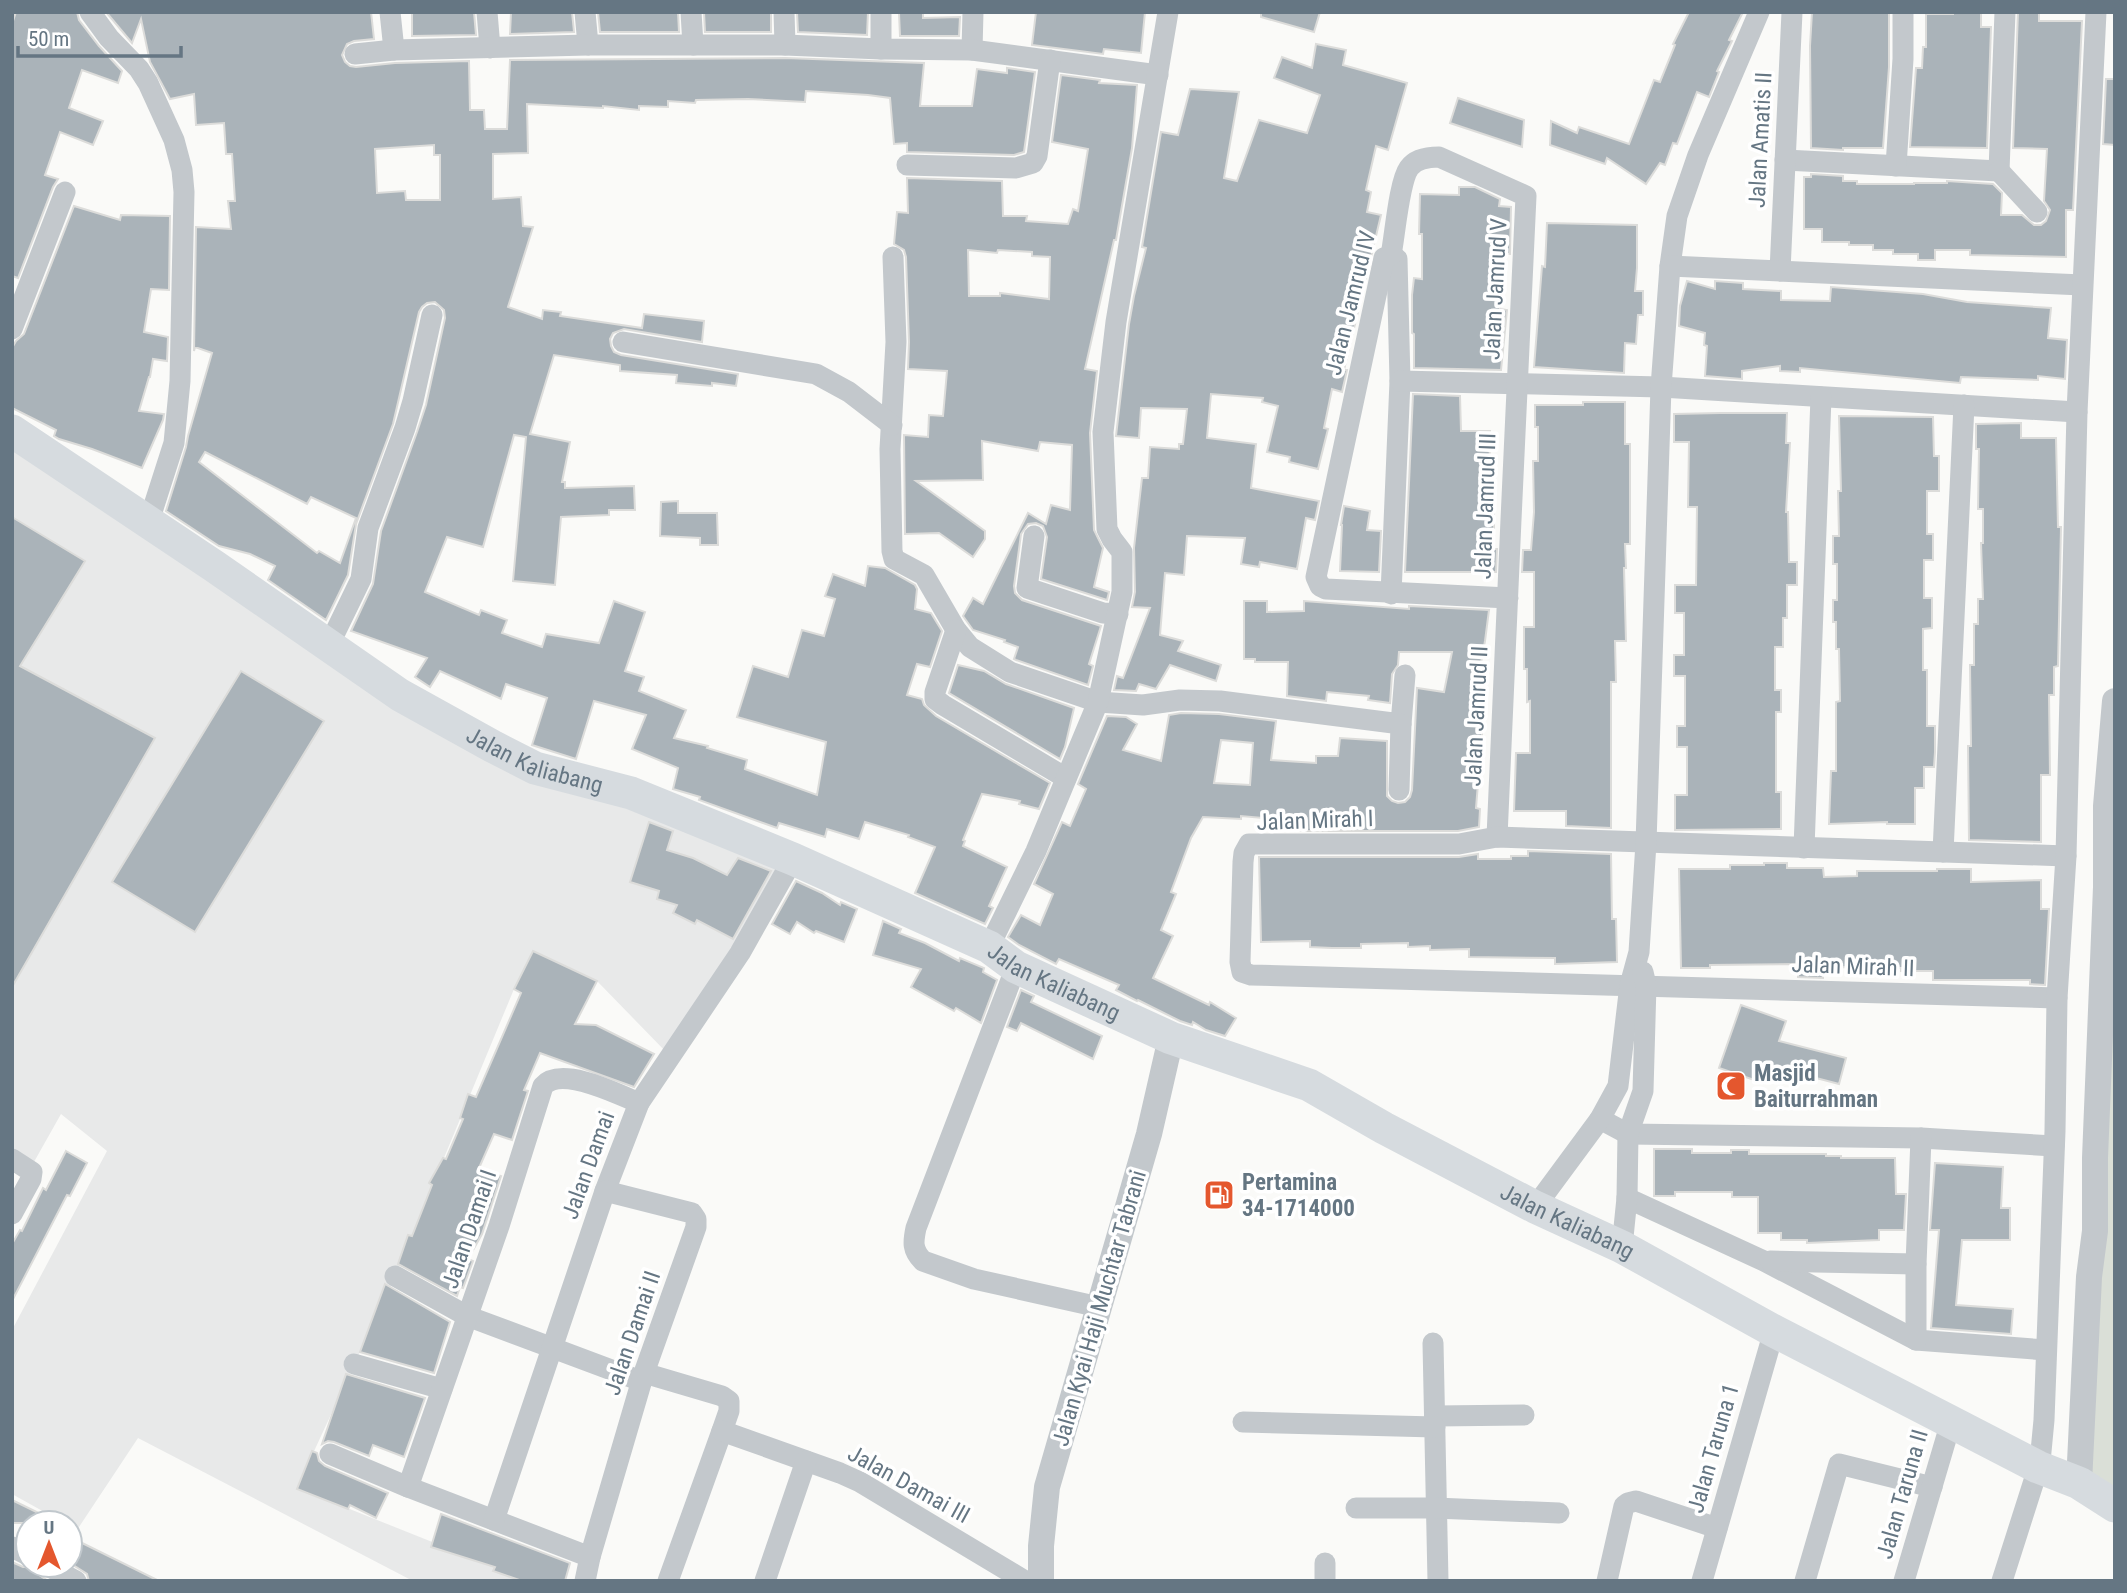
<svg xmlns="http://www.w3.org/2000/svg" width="2127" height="1593" font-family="'Roboto Condensed',sans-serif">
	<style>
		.built { fill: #e8e9e9 }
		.green { fill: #dadfd7 }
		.building { fill: #aab3b9; stroke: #dcdcda; stroke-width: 2; fill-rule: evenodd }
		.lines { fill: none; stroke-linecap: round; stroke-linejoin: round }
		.minor { stroke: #c3c8cc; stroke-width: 21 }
		.tertiary { stroke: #c3c8cc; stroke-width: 26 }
		.primary { stroke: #d6dbdf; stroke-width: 33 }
		.labels { text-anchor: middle; stroke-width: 7; stroke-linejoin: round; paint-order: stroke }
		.street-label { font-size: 23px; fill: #657683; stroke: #fff }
		.poi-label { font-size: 23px; font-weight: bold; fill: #657683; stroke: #fff; text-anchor: start }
	</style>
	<rect width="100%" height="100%" fill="#fafaf8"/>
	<path class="built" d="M12,431l388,264 393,164 -124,196 -72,-74 -64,-30 -19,38 -119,287 -98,212 233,93h-117l-275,-143 -61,92 -7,-3v-4h-6l-52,-29v-164l95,-179 -46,-37 -31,55 -18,-10z"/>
	<path class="green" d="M2115,701v805l-36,-23z"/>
	<g class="building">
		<path d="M16,12h61l2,8 20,26 23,25 -4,12 -36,-13 -13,38 34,13 -10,24 -33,-13 -15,43 13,4 -5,8 -35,91 -6,-2v-252z"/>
		<path d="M106,12h265l3,27 -20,2 -7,3 -5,11 3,7 5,4 6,1 39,-4 74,-2 1,49h14l1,19h22l3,-69 275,-2 139,5 -4,43h52l5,-37 30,4v-5l28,4 -11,80 -10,3 -107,-3v-9l-13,1 -4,-46 -22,-3 -62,-4 -1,11 -57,-3 -52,1 -1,3 -27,-2v6l-29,-1v4l-36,-4v2l-76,-4 1,49 -35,1v45l28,-2 2,29 10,1 -25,80 34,12 1,-9 18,2 -1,4 82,12 2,-14 60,7 -2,21 -78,-13 -11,4 -3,6 1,7 3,6 7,3 117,19 -2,12 -24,-3v3l-36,-3 1,-8 -57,-4v-6l-66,-10 -24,79 40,8 -8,40h3v6l69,-2 1,24h-26v5l-48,2 -6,68 -42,-4 13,-144 -12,-2 -31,112 -36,-10 -22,55 54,23 2,-5 26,10 -5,13 40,14 4,-13 53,9 15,-42 31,11 -20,59 19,6 -5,14 47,19 -12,28 34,8 -1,2 40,12 -2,9 72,26 9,-53 -89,-25 16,-51 35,11 14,-47 22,6 11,-37 -10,-3 8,-22 32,12 3,-20 17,2 30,17 2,4 -2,20 16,4 11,18 -12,36 -13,-3 -10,31 15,4 2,6 12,11 114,67 -11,26 -20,-5 1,-3 -38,-7 -19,46 2,1 -2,5 44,21 -18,39 4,2 -8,16 -70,-31 20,-46 -27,-10 1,-2 -44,-13 -6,17 -32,-10 -2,8 -46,-14 -2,5 -78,-28 1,-3 -27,-8 5,-21 -46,-19 14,-34 -52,-14 -18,58 -44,-14 15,-47 -41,-14 -5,15 -61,-28 -10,16 -15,-10 12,-19 -76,-27 22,-47 8,-53 36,-99 9,-27 19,-87 -1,-8 -9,-8 -8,1 -5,4 -3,5 -26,112 -37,100 -8,51 -22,45 -58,-40 7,-14 -25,-12 -31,-8 -53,-35 20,-64 2,-11 24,-83 -17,-6 -1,4 2,-124 35,2 -3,-28h7l-3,-47h-6l-2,-31 -28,2 -2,-31 -24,5 -20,-37 -9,-43 -9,24zM434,145v10h6v45h-34l-1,-9 -28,2 -2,-44zM205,452l102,52 4,-7 45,21 -16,45 -21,-12 -2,2 -118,-91z"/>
		<path d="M412,12h62l2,23 -64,1z"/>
		<path d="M511,12h61l2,20 -64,2z"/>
		<path d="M598,12h80l1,20h-79z"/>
		<path d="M704,12h67v20h-66z"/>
		<path d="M797,12h71l-1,23 -69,-3z"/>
		<path d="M923,12v6l37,-1 -1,19h-59l-1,-23z"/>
		<path d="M1036,12h109l-4,41 -37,-4 -1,5 -71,-9z"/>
		<path d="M1261,12h59l-6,20 -53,-15z"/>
		<path d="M1689,12h54l-14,28 3,1 -15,30 2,1 -10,25 -12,-5 -20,52 -4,-1 -8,22 -5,-2 -14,21 -39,-26 -2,6 -55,-19 1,-24 26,12 2,-6 50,17 25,-64 6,2 15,-37 -2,-1z"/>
		<path d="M1812,12h77v55l-6,81h-40v2l-32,-2 -1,-102z"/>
		<path d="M1953,12h28v15h10l-4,121 -77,-1 6,-79h6l1,-21h3v-33h27z"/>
		<path d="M2018,12h21v9h43l-9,189h-7v47l-96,-2v-5h-35v10h-17v-6h-25v-4h-20v-5h-24v-3h-27v-13h-18v-52h7v-3l32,2v5h14v3h57v-1h33v-2l46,3 9,9 -1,22h21l12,10h7l5,-4 4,-11 -6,-9 3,-52 -34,-1z"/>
		<path d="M1316,44l30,6 -3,15 64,18 -19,67 -12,-4 -10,44 5,2 -4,20 14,3 -37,155h3l-5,22 -10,-3 -8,39 4,1 -10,40 -29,-7 1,-5 -23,-5 11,-46 -16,-4 1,-4 -52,-4 -4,44 49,6 -5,44 68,13 -4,19 -9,-2 -9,51 -37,-7 -1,5 -18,-3 4,-26 -58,-2 -3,39 -19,-2 -5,62 23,6 -5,10 43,14 -5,16 -46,-16 -14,24 -17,-5 -3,7 -22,-1 3,-14 6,2 27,-70 -18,-1 3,-15 -1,-44 8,-70h6l2,-31 29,2v-5h4l4,-35 -46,-1 -2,30 -23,-2 13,-112 5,-28 12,-48 -4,-1 19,-115 17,3 12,-46 49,3 -15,86 13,3 22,-61 48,13 13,-38 -46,-17 8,-21 30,11z"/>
		<path d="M1061,75l39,5 -1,3 38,2 -5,63 -16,92h-2l-29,129 12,2 -7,62 4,97 9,18 -9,39 15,5 -2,8 -66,-21 6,-42 -4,-11 -7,-3 -8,1 -7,10 -7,52 1,7 7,7 79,26 -12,38 4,2 -5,19 -72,-25 -2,-1 4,-12 -14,-5 1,-2 -32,-10 -10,-14 10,-18 10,6 45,-91 18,11 5,-19 19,5 2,-65 -32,-3 -2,9 -56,-10 1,39 -67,1 69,50v8l-12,18 -34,-24 -34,1 -1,-99 24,2 1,-22 14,1 4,-45 -39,-2 1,-27 -3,-85 -2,-7 -10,-6 3,-32 11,1 -1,-35 95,3 1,35h24l-1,5 42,3 5,-15 5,2 10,-62 -36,-7zM968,250l29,3 1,-3 34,2v4l18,1 -1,42 -49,-6v3h-31z"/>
		<path d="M2106,79h9v66l-12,-1z"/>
		<path d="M1458,98l66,22 -2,27 -72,-24z"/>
		<path d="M1459,187h16l25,12 -1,7 12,1 -1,47 -11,-1 -1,33 5,1 -3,22 7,1 -6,60 -87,-2v-34l-2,-1v-38l2,-17 8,1v-45h-3l1,-40 39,1z"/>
		<path d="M74,206l46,14 1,-5 49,1 -1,74 -18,-1 -7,43 24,5 -1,24 -14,-2 -3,18h-1l-10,34 25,3 -1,6 -21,48 -50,-19 -33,-10 -5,-3 2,-6 -44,-22v-60l4,-7 8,-7z"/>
		<path d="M1547,223l90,2v43l-2,23h8v24h-5l-2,29 -11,-1 -1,30 -90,-6 8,-101 3,1z"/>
		<path d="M1687,281l28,8v-8l28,2v6l38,2v9l49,1 1,-14 92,7 44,8 84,6 -3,30 19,2 -2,39 -27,-3v4l-77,-3 -1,6 -160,-15v4l-20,-1v-5l-38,5v8l-37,-3 2,-30 -3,-1 1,-12 -26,-7 1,-20z"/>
		<path d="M1413,394l47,2 1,35h29l-1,75h5v43h3l-1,23h-91z"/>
		<path d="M1583,402h42v42h5v100h-5l1,24h-2l2,73h-11l1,41h-5v146l-45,-2v-15h-52l2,-58h14v-52l-3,1v-33h-3v-42h10v-55h-12l1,-22h8l3,-38 -1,-51h5v-34h-3v-22h48z"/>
		<path d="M1720,413h67l-1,30h4l-4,69h2l1,50h8v23h-10v33h-4v29h-8v43h6v22h-5v80h5v37l-106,1v-35h12v-48h-10v-21h8v-50h-11v-21h10v-42h-9v-28h21l1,-78h-9l1,-65h-15v-28z"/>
		<path d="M1839,416l94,1 1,39h5v35h-12v43h6v26h-9v38h8v30l-9,1v41h4v56h8v26l-1,15h-10v21h-9v36h-28v-2l-58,2 2,-53h5v-69l4,-1 -1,-52h-3v-27h-3v-22h4v-36h-4v-28h6l-1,-45h3z"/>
		<path d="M2021,423v15h35l2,89h3l-3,139 -4,1v28h-5l1,80h-9v67l-72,-2 -1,-94h3l-1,-81h4v-41h4v-25h5l-2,-56h2v-34h-5l1,-60h-3v-25z"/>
		<path d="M678,501v12h39l1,32h-18v-7l-40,-2 1,-34z"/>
		<path d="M1344,506l26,5 -3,19 14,1 -2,41 -39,-1 2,-46h-1z"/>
		<path d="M12,517l73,44 -65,105 135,72 -143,249z"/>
		<path d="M1244,601h23v11l37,-1v-10l105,8v-3l80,4 -4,31 -10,55 10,1 -9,111 4,1 -1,18 -21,4h-164l1,-10 -54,-5v3l-38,-2 -12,21 -20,54 5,2 -15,36 12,6 -20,42 56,27 1,-3 26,16 -11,18 -19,-6 -13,-8 -1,3 -12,-4 -42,-21 -1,1 -21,-11 3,-5 -60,-26 -3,5 -37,-19 -11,-8 13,-22 19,10 13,-31 -19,-10 28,-62 8,4 16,-37 -8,-5 29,-68 19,1 11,7 -14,26 38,11 8,-46 12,-2 38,1 57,7 -5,39 45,3v-7h22l2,-18 47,3v55l5,5 6,2 7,-1 5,-5 2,-7 5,-102 27,4 8,-40h-53l-1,13 -6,9 -2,29 -22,-3 1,-4 -42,-4 -1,9 -39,-5 1,-34h-33v-3h-11zM1221,740l32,3 -3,42 -36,-2z"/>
		<path d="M958,665l26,6 22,13 68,24 -9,39 -5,12 -111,-66z"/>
		<path d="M241,671l83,50 -129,211 -83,-50z"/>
		<path d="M649,822l24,9 -6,19 26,8 34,17 11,-17 33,13 -38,68 -36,-19 -2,4 -22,-11 4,-8 -20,-6 2,-8 -29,-9z"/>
		<path d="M1528,851l83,3 1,65h4l1,43 -62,2v-6l-86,-1v-8l-39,1v-4l-22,1v-4l-47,1v4h-29l-22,-1v-6l-49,1 -2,-85h200l19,-3v5h33v-3h17z"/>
		<path d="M1764,863h23v5h36l1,9 33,-1v-5h80v-2h34v13l70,-2v29h8l-4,76 -15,-1v-4h-97v-9h-32v-3l-78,-1v11l-25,-1v-13l-88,1v3h-29l-2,-99h51v-4h34z"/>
		<path d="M796,881l26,12 18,12 1,-3 16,7 -13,33 -28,-11 -2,2 -17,-11 -7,12 -18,-10z"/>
		<path d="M883,921l18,8 -2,4 26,10 34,18 1,-3 24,10 -1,4 14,8 -16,43 -25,-15 -2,3 -43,-24 10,-18 -48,-14z"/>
		<path d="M533,951l64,30 -22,43 21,1 58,29 -20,33 -94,-34 -16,37 4,1 -16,49 -18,-6 -15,34 22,8 -19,58 -14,25 5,2 -10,27 -3,-1 -3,9 -59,-32 10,-29 4,1 20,-51 -3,-2 14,-25 3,1 17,-40 -3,-1 8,-24 8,3 45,-104 -7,-4z"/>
		<path d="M1021,990l13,6 -3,6 71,34 -9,23 -72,-36 -4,8 -10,-4z"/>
		<path d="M1741,1005l45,16 -7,20 67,17 -7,26 -69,-18 -7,17 -44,-15z"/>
		<path d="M1654,1149h38v4h39v-3h18v4h77v2h15v2h54l1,36h10l-2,36h-25v10l-72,3v-3h-26v-7h-23v-36h-26v-5h-57v4h-21z"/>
		<path d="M66,1151l21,12 -17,33 -3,-1 -55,106v-57l8,-14 2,1 21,-43 3,2z"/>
		<path d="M1935,1163l68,4 -2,41h9v32h-48l-6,65 57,4 -2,25 -80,-6 8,-98h-9z"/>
		<path d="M385,1284l65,38 -16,51 -74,-21z"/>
		<path d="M346,1374l79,24 -21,59 -31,-12 -4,11 -35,-14 -6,-1 -6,3z"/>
		<path d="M312,1451l5,2 2,8 6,5 63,27 -12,25 -26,-13 -2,4 -51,-20z"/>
		<path d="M12,1500l47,23h-47z"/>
		<path d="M441,1514l129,49 -5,18h-43l-29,-10 2,-4 -64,-20z"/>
		<path d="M70,1537l89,44h-70l-2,-7 -17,-11z"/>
		<path d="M12,1562l11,5h10l2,5 13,9h-36z"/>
	</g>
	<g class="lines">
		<g class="minor">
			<path d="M90,12l19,26 30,31 9,14 26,57 8,30 2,22 -4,189 -6,62 -25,78"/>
			<path d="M390,12l4,38"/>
			<path d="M487,12l3,36"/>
			<path d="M585,12l3,33"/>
			<path d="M691,12l2,33"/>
			<path d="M784,12l1,33"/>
			<path d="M881,12v37"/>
			<path d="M972,50l1,-38"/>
			<path d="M355,54l39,-4 194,-5h197l96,4 91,1 186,25"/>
			<path d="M1785,160l214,11 6,-159"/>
			<path d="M907,165l109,3 17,-5 4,-7 13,-96"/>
			<path d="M1896,166l7,-107v-47"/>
			<path d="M1999,171l38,41"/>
			<path d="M1391,255l6,4 3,122 -9,213"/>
			<path d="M893,257l3,85 -6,107 2,102 2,8 30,16 32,55 14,17 40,25 88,30 45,3 37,-5 40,1 181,23 4,-49"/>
			<path d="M1670,266l7,-50 21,-61 61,-143"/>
			<path d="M1780,271l12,-259"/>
			<path d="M12,329l53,-137"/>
			<path d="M623,342l193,32 33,18 43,33"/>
			<path d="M1400,381l261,6 416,25"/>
			<path d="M1034,536l-7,52 76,25 15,1"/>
			<path d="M956,630l-21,62v7l8,6 123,73"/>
			<path d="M329,645l32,-66 7,-51 37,-100 8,-27 19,-86"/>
			<path d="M1399,790l2,-66"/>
			<path d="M1497,837c10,-214 18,-427 29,-641l-87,-39c-10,0 -23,1 -30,11 -10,14 -14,67 -18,87l-7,3 -3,14 -65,305 4,9 6,3 182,9"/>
			<path d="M1804,848l17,-451"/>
			<path d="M1943,852l21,-447"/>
			<path d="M989,947l47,-96 62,-149 24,-110v-40l-10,-13 -5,-10 -4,-97 13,-110 52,-310"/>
			<path d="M1016,967l-100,261c-3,14 -4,22 7,33l51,18 125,28"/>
			<path d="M2057,998l-806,-23 -9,-3 -2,-10 3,-100 1,-9 5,-9h210l38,-7 569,19"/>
			<path d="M1600,1119l28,15 293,4 133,8"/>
			<path d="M12,1159l20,13 -1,7 -19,35"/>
			<path d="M1627,1198l137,63 152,79 130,10"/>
			<path d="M1535,1207l65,-88 18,-33 12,-101 9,-33 7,-109 15,-456 9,-121 412,19"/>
			<path d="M1622,1247l5,-49 1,-64 15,-43 3,-106 -3,-13"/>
			<path d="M1770,1261l146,3"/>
			<path d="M395,1276l72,40 174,65"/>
			<path d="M1916,1340v-76l5,-126"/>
			<path d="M1433,1343l5,238"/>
			<path d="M354,1364l88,25"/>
			<path d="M644,1373l78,23 7,5v10l-7,20 -54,150"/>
			<path d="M1435,1416l89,-1"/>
			<path d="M1243,1422l192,5"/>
			<path d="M722,1431l118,42 20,9 165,99"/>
			<path d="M330,1454l78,33 182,70"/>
			<path d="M408,1487l91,-261 44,-140c18,-21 75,8 96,17"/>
			<path d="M1356,1508h79l124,5"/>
			<path d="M494,1520l111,-329 34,-88 101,-150 53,-94"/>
			<path d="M12,1547l16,8"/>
			<path d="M1325,1563v18"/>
			<path d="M46,1565l30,16"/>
			<path d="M585,1581l5,-24 54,-184 52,-146v-8l-4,-6 -87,-22"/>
			<path d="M765,1581l41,-120"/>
			<path d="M1607,1581l17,-75 4,-3 8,-2 81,27"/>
			<path d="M1702,1581l72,-250"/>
			<path d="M1805,1581l34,-117 93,23"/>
			<path d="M1904,1581l47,-159"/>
			<path d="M2002,1581l38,-119 4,-42 11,-289 2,-133 9,-142 11,-444 19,-400"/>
		</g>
		<g class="tertiary">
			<path d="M2079,1483l10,-206 6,-46v-73l11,-271v-81l9,-105"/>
			<path d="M1041,1581v-35l6,-59 102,-353 22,-96"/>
		</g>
		<path class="primary" id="s1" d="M12,431l202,135 186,129 92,51 43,22 96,25 162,66 196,88 27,20 155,71 138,47 75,43 151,79 87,40 152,84 177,91 87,45 41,16 36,23"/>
	</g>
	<defs>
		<g id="mosque-square" transform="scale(1.575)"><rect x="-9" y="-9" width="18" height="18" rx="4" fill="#e4572e" stroke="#fff"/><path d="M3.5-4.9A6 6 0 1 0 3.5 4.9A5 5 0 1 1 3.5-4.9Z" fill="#fff"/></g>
		<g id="fuel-square" transform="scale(1.575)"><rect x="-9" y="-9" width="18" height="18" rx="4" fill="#e4572e" stroke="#fff"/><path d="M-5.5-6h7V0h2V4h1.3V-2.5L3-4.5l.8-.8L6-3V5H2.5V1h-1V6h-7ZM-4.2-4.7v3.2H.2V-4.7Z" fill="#fff"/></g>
	</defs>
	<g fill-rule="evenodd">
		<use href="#mosque-square" x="1731" y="1086"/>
		<use href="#fuel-square" x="1219" y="1195"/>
	</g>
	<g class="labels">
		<g class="street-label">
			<text transform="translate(1760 140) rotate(-87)" y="8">Jalan Amatis II</text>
			<text transform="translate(1495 289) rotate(-87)" y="8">Jalan Jamrud V</text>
			<text transform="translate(1350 303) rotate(-76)" y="8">Jalan Jamrud IV</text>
			<text transform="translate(1485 506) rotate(-88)" y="8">Jalan Jamrud III</text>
			<text transform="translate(1476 716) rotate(-87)" y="8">Jalan Jamrud II</text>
			<text dy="8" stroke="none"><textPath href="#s1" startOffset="620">Jalan Kaliabang</textPath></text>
			<text transform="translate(1315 820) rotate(-2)" y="8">Jalan Mirah I</text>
			<text transform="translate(1853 966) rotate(2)" y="8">Jalan Mirah II</text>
			<text dy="8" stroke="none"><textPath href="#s1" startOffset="1186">Jalan Kaliabang</textPath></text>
			<text transform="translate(588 1165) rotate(-70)" y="8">Jalan Damai</text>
			<text dy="8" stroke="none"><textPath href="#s1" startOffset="1754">Jalan Kaliabang</textPath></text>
			<text transform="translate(469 1229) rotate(-71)" y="8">Jalan Damai I</text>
			<text transform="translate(1099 1308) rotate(-74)" y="8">Jalan Kyai Haji Muchtar Tabrani</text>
			<text transform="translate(632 1333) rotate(-71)" y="8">Jalan Damai II</text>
			<text transform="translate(1713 1448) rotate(-74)" y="8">Jalan Taruna 1</text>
			<text transform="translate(909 1484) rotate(29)" y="8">Jalan Damai III</text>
			<text transform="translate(1902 1494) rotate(-74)" y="8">Jalan Taruna II</text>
		</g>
		<g class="poi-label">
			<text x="1754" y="1081">Masjid<tspan x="1754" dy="26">Baiturrahman</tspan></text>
			<text x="1242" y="1190">Pertamina<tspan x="1242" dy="26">34-1714000</tspan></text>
		</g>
	</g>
	<rect width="2127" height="1593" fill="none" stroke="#657683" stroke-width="28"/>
	<g transform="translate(49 1544)"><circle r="33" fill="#ffffff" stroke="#c1c8cd" stroke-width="2"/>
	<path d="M0-5L12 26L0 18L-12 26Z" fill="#e4572e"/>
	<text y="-10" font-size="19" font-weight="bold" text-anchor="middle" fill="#657683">U</text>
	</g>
	<path d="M18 46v10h163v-10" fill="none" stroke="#657683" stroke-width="3.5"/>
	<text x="28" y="46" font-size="21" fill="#657683" stroke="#ffffff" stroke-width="5" paint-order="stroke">50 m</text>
</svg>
